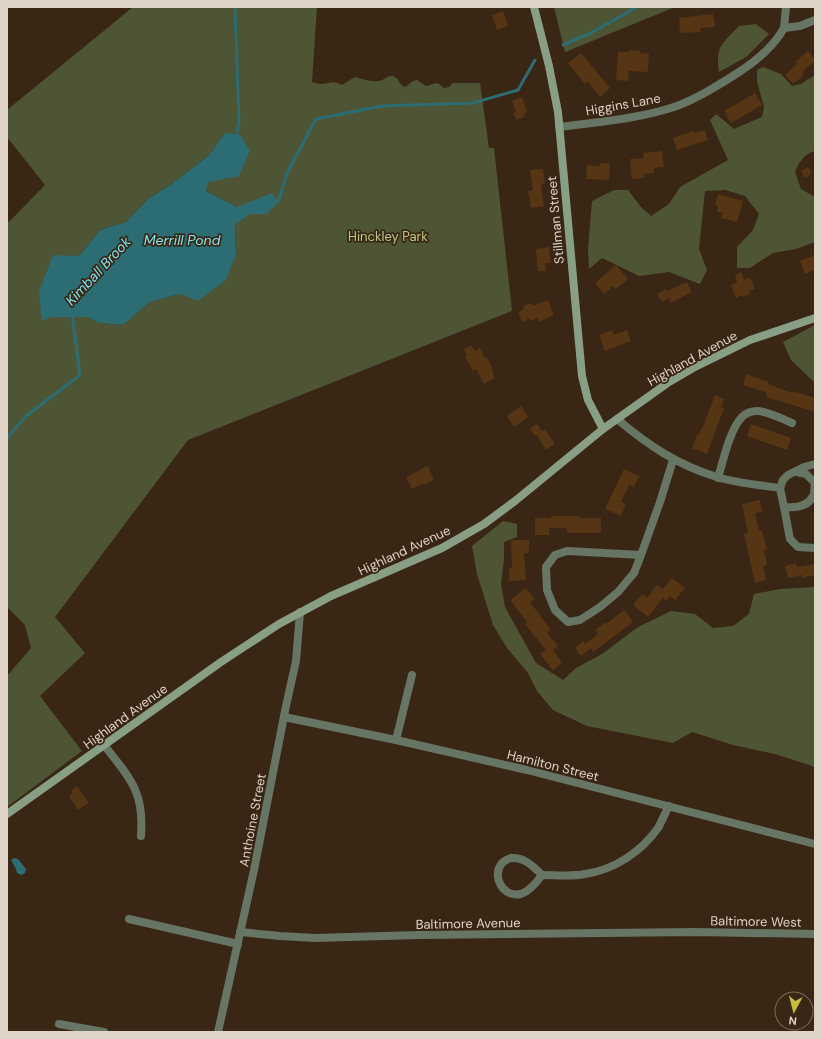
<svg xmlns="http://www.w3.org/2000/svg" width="822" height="1039" font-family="'DM Sans',sans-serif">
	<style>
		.green { fill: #4e5535; fill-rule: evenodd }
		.water { fill: #2b6d73 }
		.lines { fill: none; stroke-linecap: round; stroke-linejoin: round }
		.stream { stroke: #2b6d73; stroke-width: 3 }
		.building { fill: #563514 }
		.street { stroke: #677564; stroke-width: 8 }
		.secondary { stroke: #899f85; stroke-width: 8 }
		.labels { text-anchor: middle; stroke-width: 3.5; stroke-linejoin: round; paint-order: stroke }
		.street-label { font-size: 13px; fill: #dfd3c8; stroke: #392614 }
		.park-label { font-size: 13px; fill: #bbcb83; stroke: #392614 }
		.water-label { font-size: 14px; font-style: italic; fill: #80e6f0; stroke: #392614 }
	</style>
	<rect width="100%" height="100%" fill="#392614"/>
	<g class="green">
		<path d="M133,7h184l-5,75c3,1 7,2 10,2 9,-1 11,-4 20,1l13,-8c8,2 15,5 23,4 5,0 10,-6 15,-5 6,2 6,9 12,11l8,-6 4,-1 9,6c10,-2 9,-6 18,2l5,-1 4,-4h27l9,65h5l18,163 -324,129 -133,177 30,36 -45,43 42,55 -75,56v-131l24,-28 -6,-23 -18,-18v-383l38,-39 -38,-48v-27zM225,133l-19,58 31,16 10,-3 -12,21 1,29 -56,40 -30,8 -27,23 -24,-2 -11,-6h-37l28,-61 21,-26 26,-8 22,-23 25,-16 36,-28z"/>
		<path d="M554,7h121l-110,45z"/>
		<path d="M756,24l13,10 -23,23 -27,15c-4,-26 4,-29 20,-46z"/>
		<path d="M763,67l18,7 11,12 9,-2 14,-9v76c-11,3 -16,11 -20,21l6,17 14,8v45l-19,7 -23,4 -23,15h-13v-21l16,-17 6,-16 -14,-18 -20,-6 -20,1 -6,58 8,21 -7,14 -31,-12 -30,4 -37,-18 -13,11 -1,-21 4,-47 22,-11h14l13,17 10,9 18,-12 11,-17 48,-27 -18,-40 6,-6 18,15 28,-12 2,-10 -7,-25v-12z"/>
		<path d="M815,325v58l-24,-23 -8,-18z"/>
		<path d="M503,521l14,3v13l-13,5v18l-3,24 4,23 31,56 27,17 13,-12 26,-14 36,-27 33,-16 24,3 18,14 20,-2 16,-12 5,-20 26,-5 35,-2v180l-40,-13 -42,-9 -41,-13 -19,11 -86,-17 -34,-16 -16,-19 -9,-18 -21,-25 -14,-23 -16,-51 -5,-28z"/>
	</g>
	<g class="water">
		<path d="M225,133l15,2 10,16 -11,25 -30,6 -3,9 31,16 35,-14 6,9 -11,12h-17l-15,11 1,29 -10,26 -28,21 -18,-7 -30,8 -27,23 -24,-2 -11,-6h-37l-9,4 -3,-29 14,-37 26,1 21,-26 26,-8 22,-23 25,-16 36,-28z"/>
		<path d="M14,858l4,1 8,10 -1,4 -4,2 -4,-2 -1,-4 -5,-9z"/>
	</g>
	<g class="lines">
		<g class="stream">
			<path d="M235,7l4,114 -3,18"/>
			<path d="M563,45l28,-12 46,-26"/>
			<path d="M278,202l10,-31 28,-52 66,-13 91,-3 45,-13 17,-30"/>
			<path d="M7,438l19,-22 54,-41 -8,-61"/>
		</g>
	</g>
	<g class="building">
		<path d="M503,11l5,15 -11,4 -5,-15z"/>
		<path d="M713,14l2,13 -15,1 1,4 -21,1 -1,-15z"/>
		<path d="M629,50l11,1v2l9,1 -1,18 -19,-1 -1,10 -12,-1 2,-28h11z"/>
		<path d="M808,51l7,8v2l-12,10 1,1 -2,2 1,2 -10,8 -8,-9 12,-11 -2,-2z"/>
		<path d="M581,53l29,35 -10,9 -12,-15 -3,2 -17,-21z"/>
		<path d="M755,93l7,12 -31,18 -7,-12z"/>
		<path d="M522,97l5,15 -3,2v3l-8,3 -3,-7 3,-1 -4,-11z"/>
		<path d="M705,130l3,10 -31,10 -4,-12 20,-7 1,2z"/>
		<path d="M662,151l2,16 -10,1v5l-10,1v4l-12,1 -2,-20 14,-1 -1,-5z"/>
		<path d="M600,163l10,1 -1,16 -23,-1 1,-14 13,1z"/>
		<path d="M808,167l4,6 -7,5 -4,-7z"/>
		<path d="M543,169l2,14 -4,1 3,22 -13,2 -3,-17 5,-1 -3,-20z"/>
		<path d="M718,194l25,7 -6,21 -16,-4 2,-5 -6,-1 1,-6 -3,-1z"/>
		<path d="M549,247l2,16h-6l1,8h-8l-2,-22z"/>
		<path d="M815,255v15l-10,4 -5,-13z"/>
		<path d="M616,265l12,14 -12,10 -3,-3 -9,8 -9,-11z"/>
		<path d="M741,272l3,8 6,-3 5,12 -6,2 1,3 -7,3 -1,-2 -6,3 -5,-13 6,-3 -2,-7z"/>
		<path d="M687,282l5,10 -21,11 -2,-5 -7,4 -5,-8 9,-5 2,2z"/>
		<path d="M548,300l6,15 -15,7 -2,-4 -7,3 -1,-2 -7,3 -4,-10 6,-3 -1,-3 8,-3 2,3z"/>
		<path d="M612,330l2,5 13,-5 4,11 -26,10 -6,-16z"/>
		<path d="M471,345l4,6 5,-3 5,10 2,-1 6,13 -1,1 3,7 -11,6 -8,-15 -3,2 -8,-15 2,-1 -3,-6z"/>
		<path d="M746,374l23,8 -1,2 24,9 1,-2 22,7v14l-49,-15 1,-4 -24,-8z"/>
		<path d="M715,395l9,4 -3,8 3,1 -17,46 -15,-6 6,-15 1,1 5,-10z"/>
		<path d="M521,406l7,11 -14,10 -7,-11z"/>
		<path d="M537,424l5,7 3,-2 10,15 -9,6 -9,-15 -2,1 -5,-8z"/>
		<path d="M751,424l40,14 -4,12 -40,-14z"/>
		<path d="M428,466l6,14 -10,5 -1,-2 -11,6 -6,-12z"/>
		<path d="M624,469l15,7 -5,11 -5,-2 -8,17 5,2 -5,12 -16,-7z"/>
		<path d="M760,500l2,12 -7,1 4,18 3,-1 5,20h-3l3,15 -4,1 3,14 -11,3 -11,-49 4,-1 -6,-29z"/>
		<path d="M551,516h29v2h21v15h-34v-5h-18v7h-14v-17h16z"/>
		<path d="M511,540h18v13h-5l2,27 -17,1v-12l3,-1z"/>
		<path d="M796,563l1,4 18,-3v11l-13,3v-3l-14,3 -3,-12z"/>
		<path d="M672,578l13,10 -10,12 -5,-4 -4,5 -3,-3 -15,19 -15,-12 9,-11 5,4 10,-13 6,4z"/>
		<path d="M526,588l9,11 -5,3 21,28 -4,3 11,13 -5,4 9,13 -9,7 -13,-16 6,-4 -21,-26 2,-2 -17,-22z"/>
		<path d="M624,610l9,12 -40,30 -2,-4 -10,8 -6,-8 8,-7 2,3 13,-10 -3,-4 10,-8 1,2z"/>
		<path d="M77,786l12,17 -11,7 -9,-14 4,-3 -2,-2z"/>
	</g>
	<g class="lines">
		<g class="street">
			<path d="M786,7l-2,21 16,-2 15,-6"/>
			<path d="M559,127c39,-5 80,-8 118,-21 21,-8 40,-20 59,-32 19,-12 37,-26 48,-46"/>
			<path d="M617,419c31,26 60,46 100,58 19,6 43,8 63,11"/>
			<path d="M797,472l9,2 9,9c-1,4 0,10 -2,13 -5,11 -18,12 -29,11l-4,-19 3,-8 5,-5 16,-8 11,-3"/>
			<path d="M718,478c5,-17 12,-49 24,-61 4,-4 10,-6 15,-6 11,0 25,8 35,12"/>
			<path d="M784,507l6,32 8,8 17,1"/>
			<path d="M641,555l-7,18 -16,19 -18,15 -20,13 -12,2 -13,-12 -8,-20 -1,-23 9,-12 12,-4 74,4 19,-53 13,-42"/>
			<path d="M284,717l112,23 131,30 288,74"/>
			<path d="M396,740l16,-65"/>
			<path d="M104,745c10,13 27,32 32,47 6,14 6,29 5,44"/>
			<path d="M511,858c13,-1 22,8 31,17 -5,7 -12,16 -21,19 -18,4 -30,-18 -19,-31 2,-2 6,-4 9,-5z"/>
			<path d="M542,875c14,0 29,2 43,-1 29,-4 56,-22 73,-46 4,-7 7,-15 11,-22"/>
			<path d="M129,919l109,25"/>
			<path d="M240,932l40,4 35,2 104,-3 277,-3 119,2"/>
			<path d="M59,1024l45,8"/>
			<path d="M218,1032l36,-162 32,-164 10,-45 4,-49"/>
		</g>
		<g class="secondary">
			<path d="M534,7l15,59 9,46 24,264 6,24 15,29"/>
			<path d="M7,814l214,-152 58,-38 52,-28 111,-48 42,-24 31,-23 88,-72 66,-47 24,-14 57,-28 65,-22"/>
		</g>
	</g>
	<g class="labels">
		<g class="street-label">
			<text transform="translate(623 104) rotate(-10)" y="5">Higgins Lane</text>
			<text transform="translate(555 220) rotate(-95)" y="5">Stillman Street</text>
			<text transform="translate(692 358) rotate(-29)" y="5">Highland Avenue</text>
			<text transform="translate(404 550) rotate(-25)" y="5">Highland Avenue</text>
			<text transform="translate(125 716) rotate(-36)" y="5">Highland Avenue</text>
			<text transform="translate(553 765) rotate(14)" y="5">Hamilton Street</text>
			<text transform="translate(252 820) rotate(-79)" y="5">Anthoine Street</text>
			<text transform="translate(756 921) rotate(1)" y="5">Baltimore West</text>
			<text transform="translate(468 923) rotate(-1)" y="5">Baltimore Avenue</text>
		</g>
		<g class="park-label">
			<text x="388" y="241">Hinckley Park</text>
		</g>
		<g class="water-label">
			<text x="182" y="245">Merrill Pond</text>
			<text transform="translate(98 271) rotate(-47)" y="5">Kimball Brook</text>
		</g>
	</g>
	<rect width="822" height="1039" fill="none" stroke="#dfd3c8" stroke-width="16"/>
	<g transform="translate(794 1011) rotate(187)"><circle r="19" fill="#392614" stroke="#7b6b5c"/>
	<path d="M0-3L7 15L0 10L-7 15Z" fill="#c5bc3d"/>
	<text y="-6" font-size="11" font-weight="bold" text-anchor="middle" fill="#dfd3c8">N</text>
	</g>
</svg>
